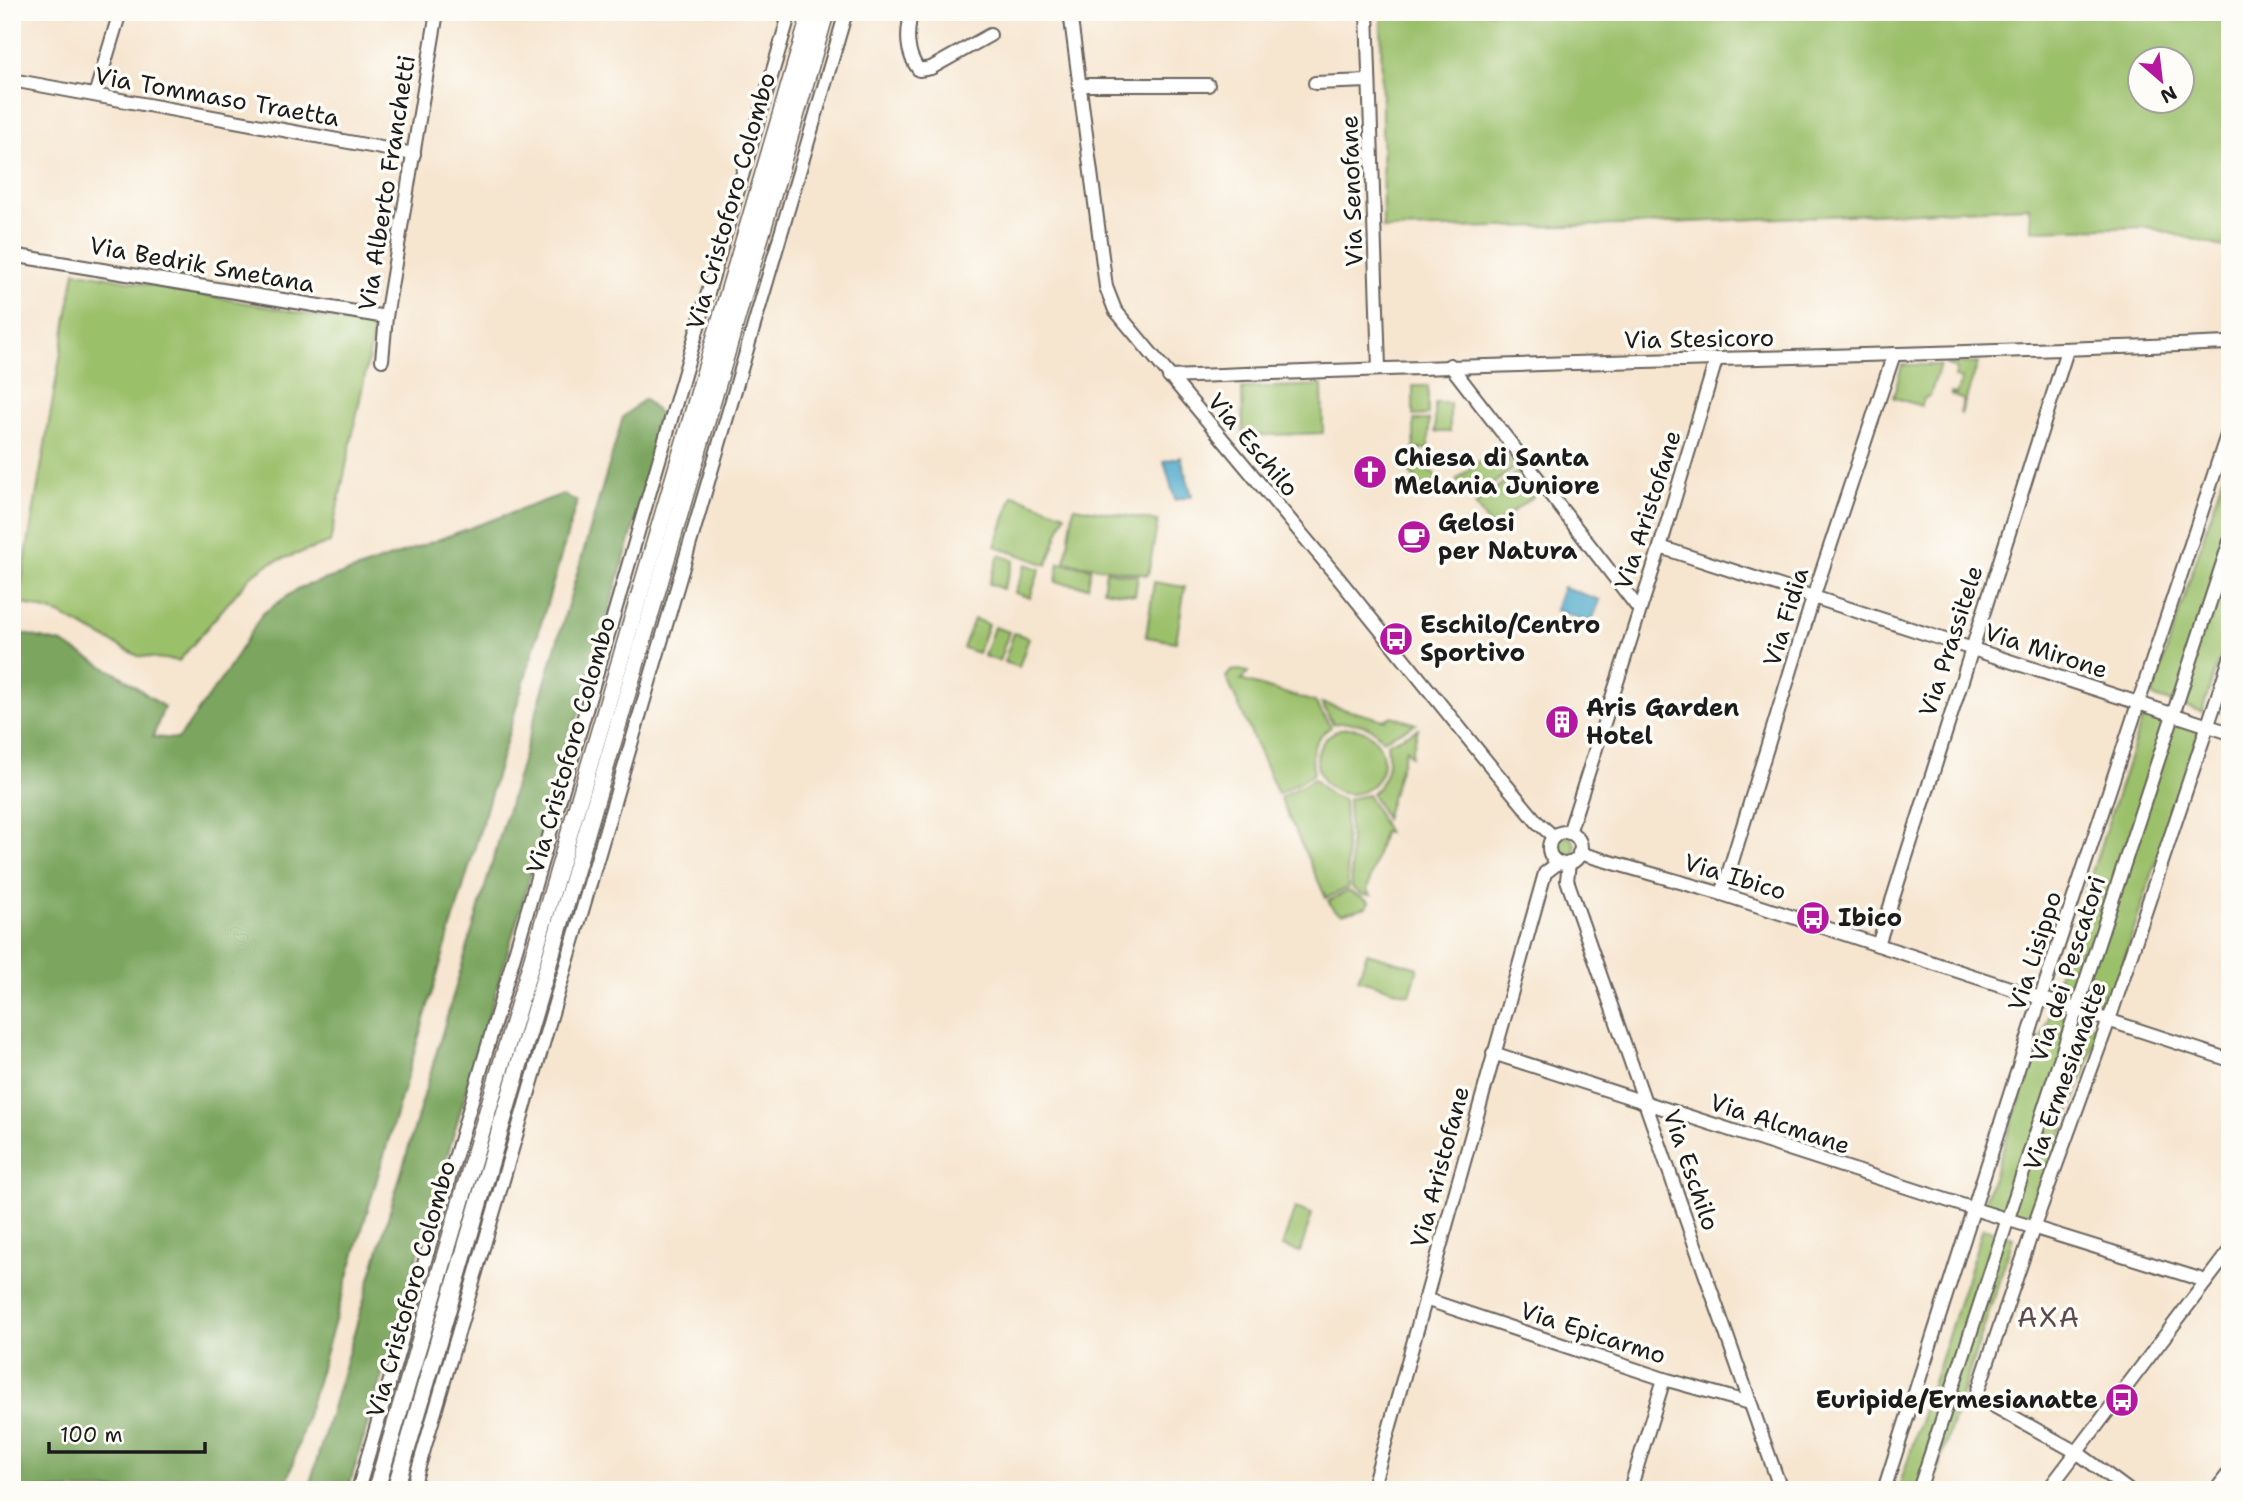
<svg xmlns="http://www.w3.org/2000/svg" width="2242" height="1502" font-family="'Shantell Sans',sans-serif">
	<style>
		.green { fill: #9bc06a; stroke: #5c6e43; stroke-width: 2; fill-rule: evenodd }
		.forest { fill: #7ca65e; stroke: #4c613d; stroke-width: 2 }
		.water { fill: #49a6c8; stroke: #326172; stroke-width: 2 }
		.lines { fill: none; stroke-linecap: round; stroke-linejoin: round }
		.minor-casing { stroke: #68625b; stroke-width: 16 }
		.major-casing { stroke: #68625b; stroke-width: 19 }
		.minor { stroke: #fff; stroke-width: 12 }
		.major { stroke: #fff; stroke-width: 16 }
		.labels { text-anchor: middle; stroke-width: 7; stroke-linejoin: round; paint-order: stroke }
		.street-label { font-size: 24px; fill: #1c1c1c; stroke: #fdfcf7 }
		.poi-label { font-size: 24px; font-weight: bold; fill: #1c1c1c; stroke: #fdfcf7; text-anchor: start }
		.quarter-label { font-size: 28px; letter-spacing: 2px; fill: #5d4a4f; stroke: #fdfcf7 }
	</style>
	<rect width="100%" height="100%" fill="#fdfcf7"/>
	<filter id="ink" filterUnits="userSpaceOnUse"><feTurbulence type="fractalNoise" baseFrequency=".0143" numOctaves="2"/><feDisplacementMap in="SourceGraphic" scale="14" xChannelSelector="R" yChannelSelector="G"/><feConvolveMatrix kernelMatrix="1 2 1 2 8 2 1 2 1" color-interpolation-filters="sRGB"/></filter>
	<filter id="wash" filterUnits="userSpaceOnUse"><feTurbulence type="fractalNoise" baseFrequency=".00686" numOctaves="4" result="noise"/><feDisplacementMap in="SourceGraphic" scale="28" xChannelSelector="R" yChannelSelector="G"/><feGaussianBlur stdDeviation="1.57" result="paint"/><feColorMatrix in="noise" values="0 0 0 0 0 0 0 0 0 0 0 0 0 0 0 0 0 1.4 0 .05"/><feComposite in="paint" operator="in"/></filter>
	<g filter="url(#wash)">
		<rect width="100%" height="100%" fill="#f6e5cf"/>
		<g class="green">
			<path d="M1381,12h849v237l-83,-22 -115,3 -3,-23 -408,18 -238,4zM2140,60h42v42h-42z"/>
			<path d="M75,271l300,56 -45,216 -60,20 -20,14 -71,84 -41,-5 -79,-42 -41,-12z"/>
			<path d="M1978,363l-17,51 -1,-1 4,-13 -13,-5v-2l5,1 6,-15 -7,-2 2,-8 -12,-5z"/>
			<path d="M1902,365h38l-10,30 -6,4 -3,7 -28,-9z"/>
			<path d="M1322,385l1,48 -80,3 -1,-48z"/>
			<path d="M1413,386h15v29l-15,1z"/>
			<rect x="1435" y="403" width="15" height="29"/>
			<rect x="1414" y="420" width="15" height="29"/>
			<path d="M1499,446l16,21 -43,33 -16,-20z"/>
			<path d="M1422,459l19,24 -14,10 -19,-23z"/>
			<path d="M2226,468l4,1v157l-28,86 -50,-16z"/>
			<path d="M1518,471l18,23 -44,34 -17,-23z"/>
			<path d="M1013,495l52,19 -18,51 -52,-19z"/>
			<path d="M1074,507l84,14 -10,54 -83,-13z"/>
			<path d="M999,555l15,5 -11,29 -14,-5z"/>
			<path d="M1059,563l32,5 -3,19 -32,-5z"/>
			<path d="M1026,564l14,5 -10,29 -15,-5z"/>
			<path d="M1106,571l32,5 -3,19 -32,-5z"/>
			<path d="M1154,582l31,5 -9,55 -30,-5z"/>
			<path d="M974,619l14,5 -10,29 -15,-5z"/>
			<path d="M994,627l15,5 -10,29 -15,-5z"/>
			<path d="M1014,633l15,5 -10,29 -15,-5z"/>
			<path d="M1239,670l9,2 -7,8 74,22 16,25c-19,12 -21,27 -17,47l-36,20 -52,-117 5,-6z"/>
			<path d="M1321,703l63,17 8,-4 24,8 -33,16c-12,-17 -30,-19 -50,-16z"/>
			<path d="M2144,713l55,18 -92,281 -55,-18z"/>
			<circle cx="1350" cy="761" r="33"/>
			<path d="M1418,729l-7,27 -5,-7 -21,70 -13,-26c16,-14 18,-29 15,-49z"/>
			<path d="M1314,779l16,16 14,5 4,88 -22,10 -46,-100z"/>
			<path d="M1368,795l20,38 -5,-1 -16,59 4,4h-8l-11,-7 -4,-89z"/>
			<circle cx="1564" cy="847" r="11"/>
			<path d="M1348,891l21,10 -2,6 -25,7 -8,-4 -6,-9z"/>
			<path d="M1367,953l51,15 -8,27 -52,-16z"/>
			<path d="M2051,1011l49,17 -68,192 -48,-17z"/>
			<path d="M1295,1208l17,6 -12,38 -18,-6z"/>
			<path d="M1983,1228l30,10 -82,252h-33z"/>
		</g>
		<g class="forest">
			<path d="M644,399l14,13 6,13 -316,1065h-40l315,-1073z"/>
			<path d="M563,494l14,8 -292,988h-273v-859l50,12 59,33 43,31 -11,30 25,2 49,-68 35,-57 37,-26 59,-19z"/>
		</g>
		<g class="water">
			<path d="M1181,457l11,39 -17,4 -11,-39z"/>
			<path d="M1563,587l37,13 -9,23 -36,-13z"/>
		</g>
	</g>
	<g filter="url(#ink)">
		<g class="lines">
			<g class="minor-casing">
				<g id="minor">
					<path d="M911,12c-4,21 -6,40 8,58l12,-2 59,-33"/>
					<path d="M1070,12l36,275 9,23 220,264 153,189 49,59 17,15"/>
					<path d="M1367,12l12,356"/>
					<path d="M12,80l402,74"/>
					<path d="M1315,83l54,-2"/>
					<path d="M1079,85h129"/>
					<path d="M95,95l25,-83"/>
					<path d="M12,255l374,62"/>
					<path d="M382,360l4,-43 51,-305"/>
					<path d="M1450,365l189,244"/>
					<path d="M1169,377c354,-15 707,-20 1061,-34"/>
					<path d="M1660,547l570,186"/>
					<circle cx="1565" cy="848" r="16"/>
					<path d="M1569,833l91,-286 56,-187"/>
					<path d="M1579,853l143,41 508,166"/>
					<path d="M1569,863l-2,17 214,610"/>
					<path d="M1722,894l92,-299 80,-241"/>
					<path d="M1878,945l189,-595"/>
					<path d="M1493,1053l481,156 232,72"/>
					<path d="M1425,1299l239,80 86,24"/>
					<path d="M1632,1483l32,-104"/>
					<path d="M358,1490l432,-1478"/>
					<path d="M412,1490l434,-1478"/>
					<path d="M1372,1490l173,-617 13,-10"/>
					<path d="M1884,1490l157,-493 189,-571"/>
					<path d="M1919,1490c106,-316 205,-634 311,-949"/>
					<path d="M2048,1490l182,-240"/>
					<path d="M2128,1490l-50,-37 -102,-57 58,-170 75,-206 121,-361"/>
					<path d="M2216,1490l14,-18"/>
				</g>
			</g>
			<g class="major-casing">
				<g id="major">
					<path d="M376,1490l435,-1478"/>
					<path d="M395,1490l431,-1478"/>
				</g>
			</g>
			<use href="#minor" class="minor"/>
			<use href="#major" class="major"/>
		</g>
	</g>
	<defs>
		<g id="church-disc" transform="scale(1.75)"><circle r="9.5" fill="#b5179e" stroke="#fdfcf7"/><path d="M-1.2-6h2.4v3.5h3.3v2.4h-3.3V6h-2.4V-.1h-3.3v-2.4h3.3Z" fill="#fff"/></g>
		<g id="cafe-disc" transform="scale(1.75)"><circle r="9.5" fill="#b5179e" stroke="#fdfcf7"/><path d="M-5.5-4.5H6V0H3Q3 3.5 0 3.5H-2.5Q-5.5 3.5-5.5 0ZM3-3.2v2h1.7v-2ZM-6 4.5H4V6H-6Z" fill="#fff"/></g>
		<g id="bus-disc" transform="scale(1.75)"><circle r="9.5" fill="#b5179e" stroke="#fdfcf7"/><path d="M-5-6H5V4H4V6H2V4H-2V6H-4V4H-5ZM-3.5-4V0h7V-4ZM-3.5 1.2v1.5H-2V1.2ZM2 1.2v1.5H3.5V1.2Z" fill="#fff"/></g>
		<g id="building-disc" transform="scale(1.75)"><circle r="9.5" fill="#b5179e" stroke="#fdfcf7"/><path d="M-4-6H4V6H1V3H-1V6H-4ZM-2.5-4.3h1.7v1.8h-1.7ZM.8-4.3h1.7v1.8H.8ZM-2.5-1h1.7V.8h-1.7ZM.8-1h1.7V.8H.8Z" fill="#fff"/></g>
	</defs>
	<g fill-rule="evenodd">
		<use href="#church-disc" x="1370" y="472"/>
		<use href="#cafe-disc" x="1414" y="537"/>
		<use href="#bus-disc" x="1396" y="639"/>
		<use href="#building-disc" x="1562" y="722"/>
		<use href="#bus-disc" x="1813" y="918"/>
		<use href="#bus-disc" x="2122" y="1400"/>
	</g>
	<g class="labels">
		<g class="street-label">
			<text transform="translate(217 97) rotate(10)" y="8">Via Tommaso Traetta</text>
			<text transform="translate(387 183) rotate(-81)" y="8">Via Alberto Franchetti</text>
			<text transform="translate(1352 191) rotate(-92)" y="8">Via Senofane</text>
			<text transform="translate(731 201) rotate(-74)" y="8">Via Cristoforo Colombo</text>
			<text transform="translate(202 265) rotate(10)" y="8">Via Bedrik Smetana</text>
			<text transform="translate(1699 339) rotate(-1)" y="8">Via Stesicoro</text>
			<text transform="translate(1253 445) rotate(50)" y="8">Via Eschilo</text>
			<text transform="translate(1648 510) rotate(-72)" y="8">Via Aristofane</text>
			<text transform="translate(1786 617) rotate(-73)" y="8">Via Fidia</text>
			<text transform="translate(1951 641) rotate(-72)" y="8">Via Prassitele</text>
			<text transform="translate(2046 651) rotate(18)" y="8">Via Mirone</text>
			<text transform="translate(571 745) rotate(-74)" y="8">Via Cristoforo Colombo</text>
			<text transform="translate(1735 877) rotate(17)" y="8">Via Ibico</text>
			<text transform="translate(2035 951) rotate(-72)" y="8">Via Lisippo</text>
			<text transform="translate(2068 969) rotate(-72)" y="8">Via dei Pescatori</text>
			<text transform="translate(2065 1076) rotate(-70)" y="8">Via Ermesianatte</text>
			<text transform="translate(1780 1124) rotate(18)" y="8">Via Alcmane</text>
			<text transform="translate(1440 1167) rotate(-75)" y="8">Via Aristofane</text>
			<text transform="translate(1691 1170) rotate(71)" y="8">Via Eschilo</text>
			<text transform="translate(411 1289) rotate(-74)" y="8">Via Cristoforo Colombo</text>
			<text transform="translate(1593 1333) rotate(18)" y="8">Via Epicarmo</text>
		</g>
		<g class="poi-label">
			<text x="1394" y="466">Chiesa di Santa<tspan x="1394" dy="28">Melania Juniore</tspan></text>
			<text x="1438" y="531">Gelosi<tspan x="1438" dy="28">per Natura</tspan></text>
			<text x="1420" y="633">Eschilo/Centro<tspan x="1420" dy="28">Sportivo</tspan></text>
			<text x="1586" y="716">Aris Garden<tspan x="1586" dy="28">Hotel</tspan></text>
			<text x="1838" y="926">Ibico</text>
			<text x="2098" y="1408" text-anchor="end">Euripide/Ermesianatte</text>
		</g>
		<g class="quarter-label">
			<text x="2049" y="1327">AXA</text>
		</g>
	</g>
	<rect width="2242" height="1502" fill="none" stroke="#fdfcf7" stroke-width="42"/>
	<g transform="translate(2161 80) rotate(152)"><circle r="33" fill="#fdfcf7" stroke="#a3a29f" stroke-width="2"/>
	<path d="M0-5L12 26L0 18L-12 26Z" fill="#b5179e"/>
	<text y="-10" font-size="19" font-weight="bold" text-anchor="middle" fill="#1c1c1c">N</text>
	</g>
	<path d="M49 1442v10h156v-10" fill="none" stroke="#1c1c1c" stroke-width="3.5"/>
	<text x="60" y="1442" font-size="21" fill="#1c1c1c" stroke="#fdfcf7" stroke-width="5" paint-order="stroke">100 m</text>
</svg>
